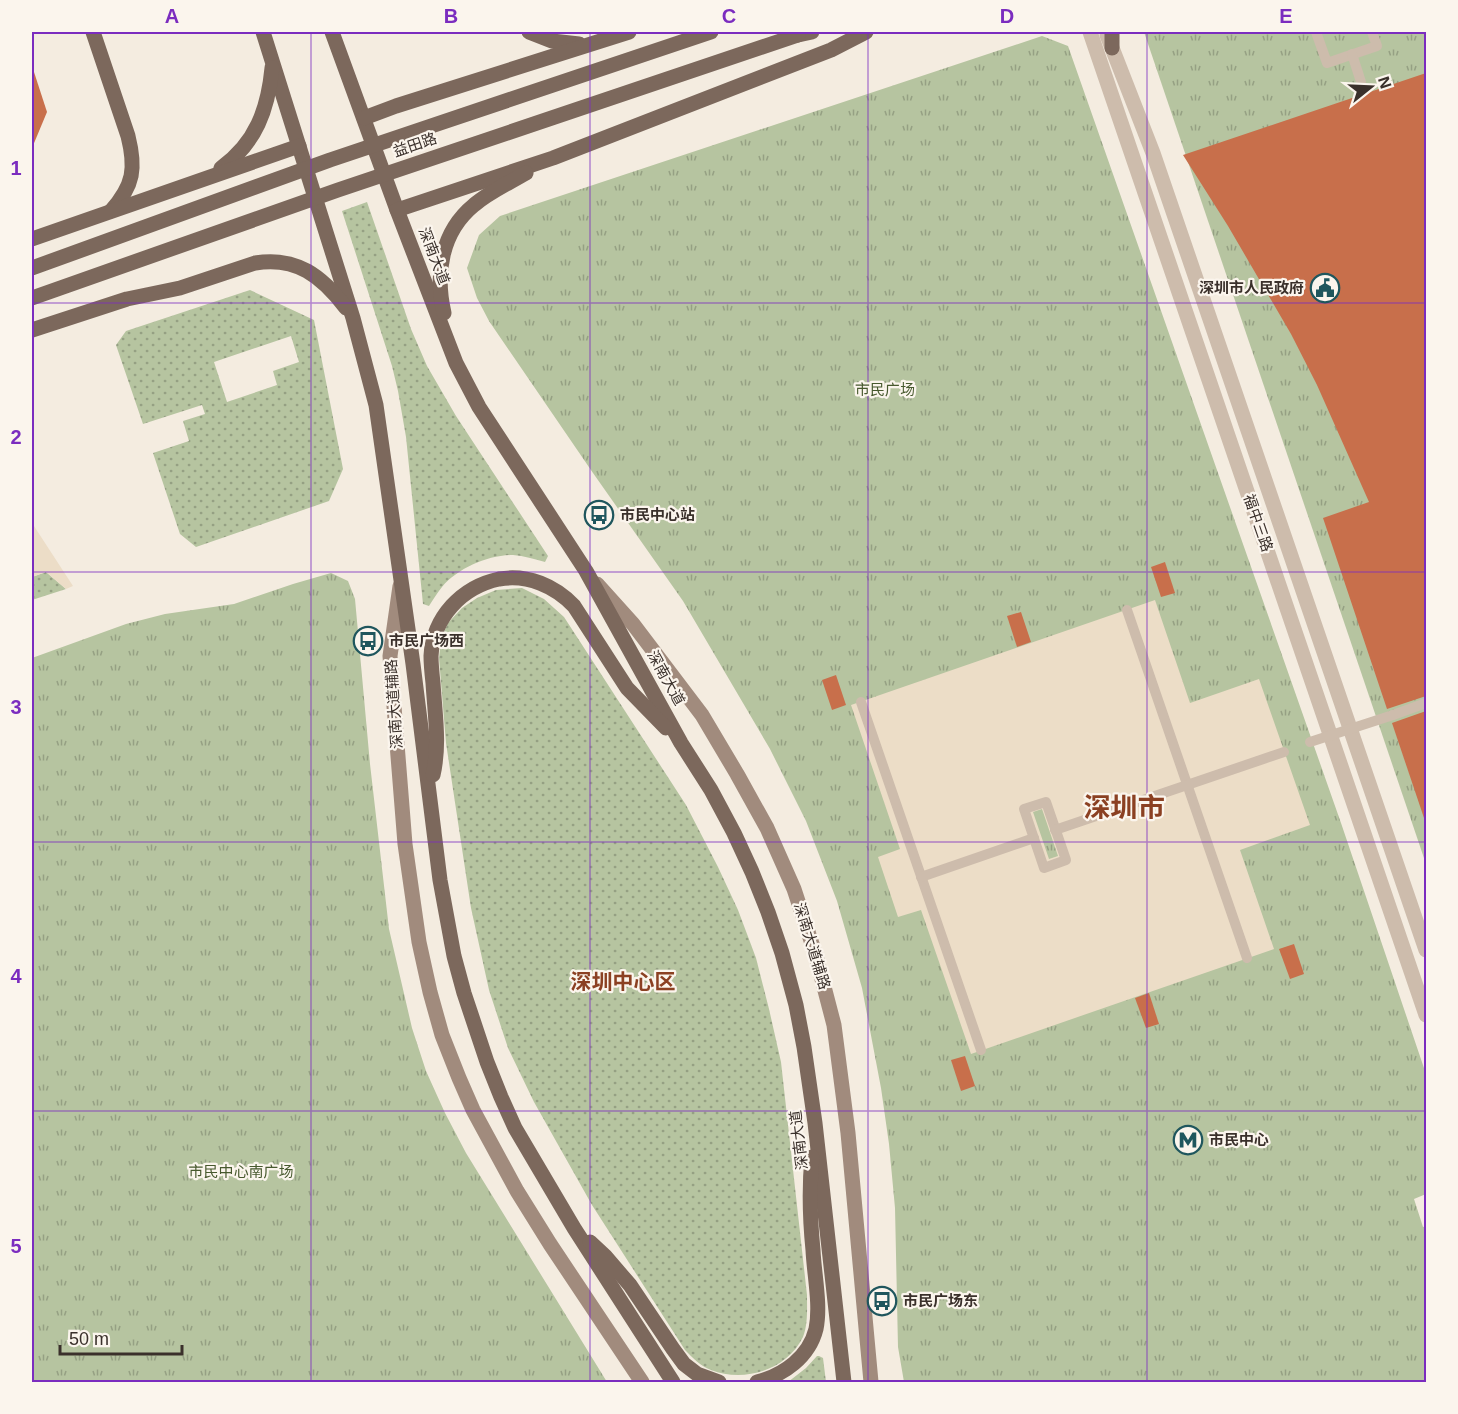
<svg xmlns="http://www.w3.org/2000/svg" width="1458" height="1414" font-family="Arial,'Noto Sans SC',sans-serif">
	<style>
		.grass { fill: url(#grass-dots); fill-rule: evenodd }
		.park { fill: url(#park-tufts) }
		.plaza { fill: #ecddc7; fill-rule: evenodd }
		.building { fill: #c86f4b }
		.lines { fill: none; stroke-linecap: round; stroke-linejoin: round }
		.pedestrian { stroke: #cdbcac; stroke-width: 10 }
		.tertiary { stroke: #cdbcac; stroke-width: 15 }
		.secondary { stroke: #a18b7d; stroke-width: 15 }
		.primary { stroke: #7c685c; stroke-width: 15 }
		.pedestrian-bridge { stroke: #cdbcac; stroke-width: 10 }
		.primary-bridge { stroke: #7c685c; stroke-width: 15 }
		.grid { fill: none; stroke: #7b2cbf; stroke-width: 1.5; stroke-opacity: 0.55 }
		.labels { text-anchor: middle; stroke-width: 4.5; stroke-linejoin: round; paint-order: stroke }
		.street-label { font-size: 15px; fill: #3a302b; stroke: #fbf5ed }
		.poi-label { font-size: 15px; font-weight: bold; fill: #3a302b; stroke: #fbf5ed; text-anchor: start }
		.park-label { font-size: 15px; fill: #47592e; stroke: #fbf5ed }
		.district-label { font-size: 21px; font-weight: bold; fill: #8b4022; stroke: #fbf5ed }
		.town-label { font-size: 27px; font-weight: bold; fill: #8b4022; stroke: #fbf5ed }
		.neatline { fill: none; stroke: #7b2cbf; stroke-width: 2 }
		.grid-label { font-size: 20px; text-anchor: middle; font-weight: bold; fill: #7b2cbf }
	</style>
	<defs>
		<pattern id="grass-dots" width="8" height="8" patternUnits="userSpaceOnUse" patternTransform="scale(1.5)"><rect width="8" height="8" fill="#b6c4a0"/><path d="M2 2h.1M6 6h.1" fill="none" stroke="#95a083" stroke-width="1.8" stroke-linecap="round"/></pattern>
		<pattern id="park-tufts" width="24" height="20" patternUnits="userSpaceOnUse" patternTransform="scale(1.5)"><rect width="24" height="20" fill="#b6c4a0"/><path d="M3 7l-1-3M5 7V3M7 7l1-3M15 17l-1-3M17 17v-4M19 17l1-3" fill="none" stroke="#95a083"/></pattern>
	</defs>
	<rect width="100%" height="100%" fill="#f4ece0"/>
	<g class="grass">
		<path d="M367,202l44,127 16,37 29,50 92,140 -3,6c-11,-3 -21,-6 -32,-7 -25,0 -55,13 -71,32 -5,6 -9,13 -13,19l-6,-2 -17,-167 -8,-46 -6,-25 -50,-155z"/>
		<path d="M250,290l64,30 29,149 -14,32 -133,46 -16,-13 -27,-81 36,-12 -6,-20 22,-7 -3,-9 -59,19 -27,-79 10,-14zM291,336l8,26 -26,9 4,14 -50,17 -13,-40z"/>
		<path d="M46,572l20,17 -34,11v-23z"/>
		<path d="M522,588l22,11 20,18 122,188 32,62 20,43 18,48 13,51 12,53 26,233c0,14 1,29 -4,42 -16,33 -59,46 -92,33 -11,-4 -18,-12 -26,-20l-93,-145 -58,-103 -26,-54 -19,-58 -18,-82 -25,-165 -7,-85 2,-19 7,-16 14,-15 15,-10 19,-8z"/>
		<path d="M817,1356h2l4,2 3,24h-38l18,-14z"/>
	</g>
	<g class="park">
		<path d="M1144,32h282v832z"/>
		<path d="M1042,36l26,10 273,777 85,251v120l-12,5 9,28 3,-1v156h-522l-6,-35 -3,-139 -6,-64 -8,-56 -19,-100 -25,-87 -31,-80 -36,-72 -87,-148 -90,-128 -104,-152 -12,-23 -10,-30 12,-33 21,-19z"/>
		<path d="M331,573l17,8 7,18 15,165 19,165 23,99 14,43 19,42 21,40 141,229h-575v-724l94,-34 39,-10 69,-10 59,-20z"/>
	</g>
	<g class="plaza">
		<path d="M32,523l41,63 -7,3 -20,-17 -14,5z"/>
		<path d="M1155,600l35,103 69,-24 51,146 -70,25 34,99 -303,105 -50,-144 -23,7 -20,-60 22,-8 -49,-144zM1042,809l16,47 -9,3 -16,-47z"/>
	</g>
	<g class="building">
		<path d="M34,72l13,40 -15,36v-75z"/>
		<path d="M1426,73v623l-39,13 -64,-191 46,-16 -52,-117 -26,-51 -63,-108 -45,-71z"/>
		<path d="M1165,562l10,31 -14,4 -10,-30z"/>
		<path d="M1021,612l10,30 -14,5 -10,-31z"/>
		<path d="M836,675l10,30 -14,5 -10,-30z"/>
		<path d="M1426,711v106l-2,1 -32,-95z"/>
		<path d="M1294,944l10,30 -14,5 -11,-30z"/>
		<path d="M1149,993l10,31 -13,4 -11,-30z"/>
		<path d="M965,1056l10,30 -14,5 -10,-31z"/>
	</g>
	<g class="lines">
		<g class="pedestrian">
			<path d="M1316,32l11,31 50,-17 -5,-14"/>
			<path d="M1352,54l9,28"/>
			<path d="M1127,610l120,348"/>
			<path d="M861,702l120,348"/>
			<path d="M1393,715l33,-12"/>
			<path d="M1046,802l20,58 -22,8 -20,-59z"/>
			<path d="M1055,830l229,-78"/>
			<path d="M921,877l113,-39"/>
		</g>
		<g class="tertiary">
			<path d="M1090,32l336,983"/>
			<path d="M1107,35l46,118 273,797"/>
		</g>
		<g class="secondary">
			<path d="M597,584l36,40 69,91 35,59 30,54 27,61 22,67 18,69 14,108 23,249"/>
			<path d="M400,586l-10,70 15,188 14,98 11,50 12,43 17,43 14,32 44,81 33,53 92,138"/>
		</g>
		<g class="primary">
			<path d="M93,32l35,104c8,32 6,49 -17,75"/>
			<path d="M263,32l90,286 23,87 37,259 27,216 14,76 10,37 23,69 14,35 14,31 59,100 99,154"/>
			<path d="M332,32l65,178 59,153 23,44 107,164 95,172 30,47 23,43 18,39 16,40 14,41 14,52 8,42 11,76 29,259"/>
			<path d="M529,32l23,9 27,3"/>
			<path d="M798,35l14,-3"/>
			<path d="M1112,48v-16"/>
			<path d="M364,118l32,-12 233,-74"/>
			<path d="M221,168c35,-25 47,-59 51,-100"/>
			<path d="M397,210l156,-52 278,-108 35,-18"/>
			<path d="M32,239l267,-93"/>
			<path d="M444,313c-9,-39 -3,-81 30,-108 15,-13 35,-22 52,-32"/>
			<path d="M32,330l95,-31 53,-11 75,-25c41,-7 67,13 91,45"/>
			<path d="M433,775c7,-30 2,-60 0,-92 -1,-9 -2,-18 -2,-27 2,-39 31,-69 68,-77 29,-5 56,7 75,27l53,82 39,40"/>
			<path d="M590,1242l15,14 25,29 43,64 11,15 13,10 22,8"/>
			<path d="M757,1382c27,-7 52,-25 59,-53 5,-24 -2,-55 -3,-79 -3,-30 -4,-62 -1,-93"/>
		</g>
		<path class="pedestrian-bridge" d="M1310,742l83,-27"/>
		<g class="primary-bridge">
			<path d="M32,268l298,-108 381,-128"/>
			<path d="M32,298l306,-108 460,-155"/>
		</g>
	</g>
	<path class="grid" d="M311,32v1350M590,32v1350M868,32v1350M1147,32v1350M32,303h1394M32,572h1394M32,842h1394M32,1111h1394"/>
	<defs>
		<g id="civic-ring" transform="scale(1.5)"><circle r="9.5" fill="#fbf5ed" stroke="#1f565d" stroke-width="1.5"/><path d="M-.6-6.5H3V-4.5H.6V-3L4-1V1h2V6H-6V1h2V-1L-.6-3ZM-1.2 2.5V6h2.4V2.5Z" fill="#1f565d"/></g>
		<g id="bus-ring" transform="scale(1.5)"><circle r="9.5" fill="#fbf5ed" stroke="#1f565d" stroke-width="1.5"/><path d="M-5-6H5V4H4V6H2V4H-2V6H-4V4H-5ZM-3.5-4V0h7V-4ZM-3.5 1.2v1.5H-2V1.2ZM2 1.2v1.5H3.5V1.2Z" fill="#1f565d"/></g>
		<g id="metro-ring" transform="scale(1.5)"><circle r="9.5" fill="#fbf5ed" stroke="#1f565d" stroke-width="1.5"/><path d="M-5.5 5V-5H-3L0 0L3-5H5.5V5H3V-.5L0 4L-3-.5V5Z" fill="#1f565d"/></g>
	</defs>
	<g fill-rule="evenodd">
		<use href="#civic-ring" x="1325" y="288"/>
		<use href="#bus-ring" x="599" y="515"/>
		<use href="#bus-ring" x="368" y="641"/>
		<use href="#metro-ring" x="1188" y="1140"/>
		<use href="#bus-ring" x="882" y="1301"/>
	</g>
	<g class="labels">
		<g class="street-label">
			<text transform="translate(415 145) rotate(-19)" y="5">益田路</text>
			<text transform="translate(434 256) rotate(69)" y="5">深南大道</text>
			<text transform="translate(1258 523) rotate(71)" y="5">福中三路</text>
			<text transform="translate(666 678) rotate(61)" y="5">深南大道</text>
			<text transform="translate(394 704) rotate(-94)" y="5">深南大道辅路</text>
			<text transform="translate(812 946) rotate(73)" y="5">深南大道辅路</text>
			<text transform="translate(799 1140) rotate(-97)" y="5">深南大道</text>
		</g>
		<g class="poi-label">
			<text x="1304" y="293" text-anchor="end">深圳市人民政府</text>
			<text x="620" y="520">市民中心站</text>
			<text x="389" y="646">市民广场西</text>
			<text x="1209" y="1145">市民中心</text>
			<text x="903" y="1306">市民广场东</text>
		</g>
		<g class="park-label">
			<text x="885" y="395">市民广场</text>
			<text x="241" y="1177">市民中心南广场</text>
		</g>
		<g class="district-label">
			<text x="623" y="989">深圳中心区</text>
		</g>
		<g class="town-label">
			<text x="1124" y="817">深圳市</text>
		</g>
	</g>
	<rect width="1458" height="1414" fill="none" stroke="#fbf5ed" stroke-width="66"/>
	<g transform="translate(1371 87) rotate(72)" stroke="#fbf5ed" stroke-width="4.5" paint-order="stroke">
	<path d="M0-4.5L10 22L0 15L-10 22Z" fill="#3a302b"/>
	<text y="-9" font-size="16" font-weight="bold" text-anchor="middle" fill="#3a302b">N</text>
	</g>
	<path d="M60 1345v9h122v-9" fill="none" stroke="#3a302b" stroke-width="3"/>
	<text x="69" y="1345" font-size="18" fill="#3a302b" stroke="#fbf5ed" stroke-width="4.5" paint-order="stroke">50 m</text>
	<rect x="33" y="33" width="1392" height="1348" class="neatline"/>
	<g class="grid-label">
		<text x="172" y="23">A</text>
		<text x="451" y="23">B</text>
		<text x="729" y="23">C</text>
		<text x="1007" y="23">D</text>
		<text x="1286" y="23">E</text>
		<text x="16" y="175">1</text>
		<text x="16" y="444">2</text>
		<text x="16" y="714">3</text>
		<text x="16" y="983">4</text>
		<text x="16" y="1253">5</text>
	</g>
</svg>
